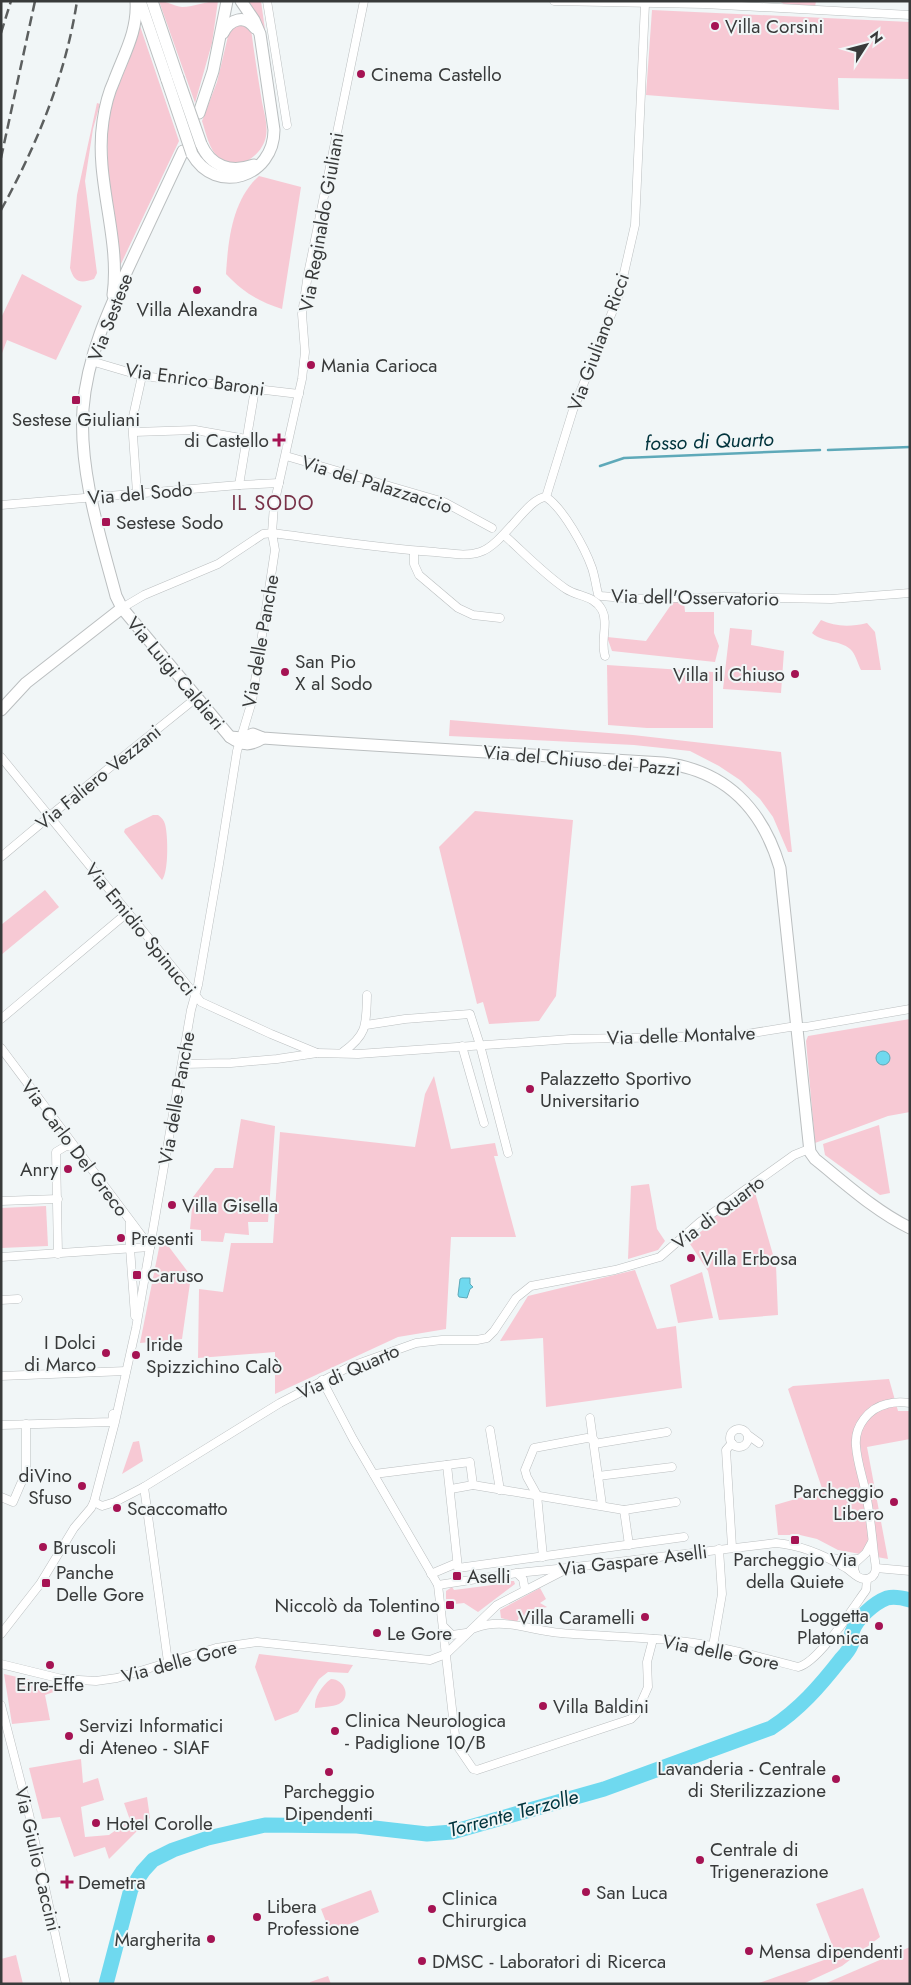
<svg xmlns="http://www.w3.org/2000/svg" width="911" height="1985" font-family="Jost,sans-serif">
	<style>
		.green { fill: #f7c9d4 }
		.water { fill: #6fd9ef; stroke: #5ea9b9 }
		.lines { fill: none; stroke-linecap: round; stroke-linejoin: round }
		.stream { stroke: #5ea9b9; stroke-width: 2.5 }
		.river { stroke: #6fd9ef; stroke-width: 15 }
		.street-casing { stroke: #bbbfc0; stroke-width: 9 }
		.secondary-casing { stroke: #bbbfc0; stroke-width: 13 }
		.street { stroke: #fff; stroke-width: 8 }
		.secondary { stroke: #fff; stroke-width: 11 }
		.rail { stroke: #5c5f5f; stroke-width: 2.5; stroke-dasharray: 10 5; stroke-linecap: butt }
		.secondary-bridge-casing { stroke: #bbbfc0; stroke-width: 13; stroke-linecap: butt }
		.secondary-bridge { stroke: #fff; stroke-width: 11 }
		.poi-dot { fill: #a51353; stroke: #f1f6f7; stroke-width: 2 }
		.labels { text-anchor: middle; stroke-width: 4; stroke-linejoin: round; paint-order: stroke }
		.poi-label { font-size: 19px; fill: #383a3a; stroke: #f1f6f7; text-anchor: start }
		.street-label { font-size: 19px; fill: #383a3a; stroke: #f1f6f7 }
		.water-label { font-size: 20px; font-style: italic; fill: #00333c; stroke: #f1f6f7 }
		.neighbourhood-label { font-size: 20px; letter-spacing: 1px; fill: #783248; stroke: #f1f6f7 }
	</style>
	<rect width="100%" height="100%" fill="#f1f6f7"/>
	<g class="green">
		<path d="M159,1c8,0 15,5 23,6 13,0 23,-6 36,-6l-6,42 -17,60z"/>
		<path d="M244,1h17l4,29h-2z"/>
		<path d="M779,1h37l-1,6 -28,-1z"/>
		<path d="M652,10l258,12v57l-72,-1 1,32 -193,-15z"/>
		<path d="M242,24l9,5c3,24 7,48 11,73 2,10 6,23 4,34 -3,19 -28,37 -46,23 -11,-9 -14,-26 -18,-38l15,-39 12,-50 2,-3z"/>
		<path d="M140,26l39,115 -60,127 -11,-88 -1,-54 6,-27 20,-49z"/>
		<path d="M97,103l3,1 -7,25 -8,52 12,92 -3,6c-14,5 -20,3 -24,-11l7,-73z"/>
		<path d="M259,176l42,11 -19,122c-24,-8 -38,-16 -56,-35 2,-33 6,-74 33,-98z"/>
		<path d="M22,274l60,32 -26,54 -49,-20 -6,16v-38z"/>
		<path d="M684,601l1,11h29v21l5,13 -4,16 -103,-11 -5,-14 39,4 27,-39z"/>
		<path d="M821,620c14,7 30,7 46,3l8,9 6,38h-20c-3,-6 -5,-14 -9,-19 -9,-11 -29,-8 -40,-18z"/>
		<path d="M730,628l22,2 -1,15 33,6 -3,42 -58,-4z"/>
		<path d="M607,665l106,7v56h-66l-39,-3z"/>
		<path d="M450,720l183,15 148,17 11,100h-4l-15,-35 -13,-18 -20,-19 -21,-14 -29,-15 -56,-6 -185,-9z"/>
		<path d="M475,811l98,9 -17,176 -17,25 -50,3 -6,-22 -6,2 -38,-157z"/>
		<path d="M153,815h5c3,2 6,5 7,9 3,10 4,48 -3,56l-38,-48 1,-3z"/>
		<path d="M45,890l14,17 -58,48v-30z"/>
		<path d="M910,1019v93l-22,4 -73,27 -9,-102 2,-5z"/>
		<path d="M434,1076l17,73 44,-6 3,13h-4l22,81h-65l-5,92 -48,8 -123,57v-42l-77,6 1,-69 24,3 8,-49h42l7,-111 135,15 10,-53z"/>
		<path d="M241,1119l34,7 -7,96h-20l1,13 -24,-2 -2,9 -22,-1v-11l-11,-1 3,-32 22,-29h18z"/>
		<path d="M879,1125l11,68 -10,2 -55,-40 -2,-11z"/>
		<path d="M649,1184l8,45 8,12 -7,9 -30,9 3,-73z"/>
		<path d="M754,1189l22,76 2,50 -59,5 -11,-49 -20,-30 15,-11 -1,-5z"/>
		<path d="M46,1206l2,40 -47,2v-40z"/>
		<path d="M160,1243h6l25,33 -9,63 -42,4z"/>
		<path d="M635,1270l22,59 19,-3 6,62 -136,19 -3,-69 -43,3 28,-45z"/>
		<path d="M702,1272l11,46 -35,5 -8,-38z"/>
		<path d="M889,1379l9,32h12v28l-43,8 21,112 -50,-9 -21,-11 -17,-4h-22l-3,-30 48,-14 -35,-102 5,-3z"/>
		<path d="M139,1441l4,20 -21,13 11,-32z"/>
		<path d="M508,1581h6l1,3 -37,28 -14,-9 -18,2v-14l6,-4 2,3 54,-7z"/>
		<path d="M540,1588l6,11 -6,4 7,4 -4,1 -8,-1 -6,12 -9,-4 -3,7 -16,-4 -1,-8z"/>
		<path d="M259,1654l94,11 -5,8 -20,-1 -9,7 -21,33 -23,9 -20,-54z"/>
		<path d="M4,1674l61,14 -20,7 5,25 -38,4z"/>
		<path d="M331,1679c13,0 21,18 8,25 -7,3 -17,3 -24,4 -1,-10 7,-23 16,-29z"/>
		<path d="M81,1759l2,24 15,-5 6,22 -23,7 4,30 24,-2 21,-15 -6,-17 23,-6 3,21 -41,41 -4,-12 -31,10 -14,-40 -18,2 -13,-51z"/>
		<path d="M863,1888l17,49 -38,29 -39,18h-47l68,-24 9,-13 -17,-43z"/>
		<path d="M371,1890l8,22 -49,20 -9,-23z"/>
		<path d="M910,1947v37h-86z"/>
		<path d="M16,1955l7,29h-22v-25z"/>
		<path d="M328,1976l3,8h-21v-2z"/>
	</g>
	<g class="water">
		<circle cx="883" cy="1058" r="7"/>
		<path d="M462,1278h8v6l3,3 -3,2 -3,9 -8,-1 -1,-2 2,-16z"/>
	</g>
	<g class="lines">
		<g class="stream">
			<path d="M828,450l82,-3"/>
			<path d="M600,466l24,-8 196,-8"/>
		</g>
		<path class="river" d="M106,1984l25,-95 12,-18 10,-11 20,-10 35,-12 57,-13 92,1 70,8 25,-2 152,-43 167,-61c28,-18 49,-42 70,-69 4,-4 9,-11 11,-16 0,-3 -1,-8 0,-11 5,-14 22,-29 35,-34 8,-2 16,0 23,2"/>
		<g class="street-casing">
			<g id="street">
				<path d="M267,1l20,124"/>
				<path d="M554,1l150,3 206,11"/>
				<path d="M91,361l51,15 157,18"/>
				<path d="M134,432l61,-2 51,9"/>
				<path d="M286,456l158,46 48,26"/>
				<path d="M239,485l16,-96"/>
				<path d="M137,493l-5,-72 10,-45"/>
				<path d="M546,497l27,-87 46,-115 16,-70 10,-221"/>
				<path d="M546,497c17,11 39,51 46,71 3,9 4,18 6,26l3,2 35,3 88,-2 107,2 79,-6"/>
				<path d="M1,505l238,-20 40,-2"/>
				<path d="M504,535c19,17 41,40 62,54 12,8 28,6 36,21 7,13 -2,31 3,46"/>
				<path d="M414,551v13l5,11 39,33 15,7 27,3"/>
				<path d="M122,608l22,-13 74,-31 45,-30 9,-1 2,-28 28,-126 3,-27 -3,-38 6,-40 56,-273"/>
				<path d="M1,757l200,245 70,32 46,19"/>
				<path d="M1,857l56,-47 139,-112"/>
				<path d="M1,1019l126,-106"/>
				<path d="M366,1025l39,-6 65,-5 10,31 28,108"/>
				<path d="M462,1046l22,77"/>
				<path d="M1,1048l149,199"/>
				<path d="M343,1052c25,-18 23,-28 24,-57"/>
				<path d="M183,1064l48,-1 46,-4 40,-6 41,1 213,-15 163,-3 56,-9h16l104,-18"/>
				<path d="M1,1201l57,-2"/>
				<path d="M130,1223v25l5,68"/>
				<path d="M58,1254l-2,-102 10,-6 7,1"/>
				<path d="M1,1257l149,-10"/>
				<path d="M1,1300l17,-1"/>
				<path d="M1,1376l125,-5"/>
				<path d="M322,1380l31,59 85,146 18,159 17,25 4,1 154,-51 5,-5 12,-27 -1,-25 6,-23"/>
				<path d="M590,1418l12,87"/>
				<path d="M1,1425l111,-3 1,-8"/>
				<circle cx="739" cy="1438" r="9"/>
				<path d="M490,1430l10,60"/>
				<path d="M748,1435l11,8"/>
				<path d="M594,1444l73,-12"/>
				<path d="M447,1465l11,103 226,-31"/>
				<path d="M374,1474l96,-12 3,23 151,25 52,-8"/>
				<path d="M598,1476l74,-9"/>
				<path d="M144,1487l24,175"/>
				<path d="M451,1489l22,-4"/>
				<path d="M1,1497l12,5 13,-30v-48"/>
				<path d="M94,1502l8,4 13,-4 29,-15 136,-84 69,-36 67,-24 26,-3h35l10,-2 7,-7 22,-33 15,-12 84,-16 45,-13 40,-35 94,-67 15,-6"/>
				<path d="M624,1510l5,35"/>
				<path d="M732,1547l-6,-97 6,-7"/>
				<path d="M543,1557l-6,-62 -10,-18 -2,-7 9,-22 53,-10 7,2"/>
				<path d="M832,1558l12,2 13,-1"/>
				<path d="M876,1568l34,3"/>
				<path d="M517,1573l6,6 2,11"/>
				<path d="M431,1574l26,-11"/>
				<path d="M856,1575l-2,-6 1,-6 11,-10 6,-11"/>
				<path d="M438,1585l79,-12 50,-5 209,-25c26,2 48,12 70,25 6,4 13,12 20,11 14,-2 9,-16 8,-25 -2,-20 -4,-40 -8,-60 -3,-16 -9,-32 -10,-48 -2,-20 13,-38 31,-42 7,-2 15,-2 23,-1"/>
				<path d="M444,1627l8,8 14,-2"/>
				<path d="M475,1628c29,-11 57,3 86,5 44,4 89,3 133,10 35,5 70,15 104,24 20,-4 55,-59 68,-77l1,-11"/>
				<path d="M1,1634l39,-50 34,-56 17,-20 3,-6 21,-80 21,-94 55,-318 7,-25 21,-121 18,-113 15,-50 23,-151 -3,-17c54,7 108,15 163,19 14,1 31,5 45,0 23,-7 48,-55 66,-55"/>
				<path d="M713,1646l9,-52 -3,-45"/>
				<path d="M1,1664l61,15 34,2 21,-3 99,-30 41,-6 173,18 16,-6 51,-49 66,-34"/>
				<path d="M1,1705l28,109 37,170"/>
			</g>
		</g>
		<g class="secondary-casing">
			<g id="secondary">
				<path d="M140,1l27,79"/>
				<path d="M152,1l26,77"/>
				<path d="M223,33c7,-14 22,-19 32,-5"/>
				<path d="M199,113l14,-42 14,-70"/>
				<path d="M201,144c10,23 30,29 53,21"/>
				<path d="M183,151c-17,37 -35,74 -52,111 -22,47 -44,94 -48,147 -4,63 17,127 33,187l6,12 108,129c13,9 20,9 33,1"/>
				<path d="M192,154c24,42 82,23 82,-24l-14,-96 -6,-14 -13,-19"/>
				<path d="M113,295c8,-58 -19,-116 -10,-174 2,-14 5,-27 11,-40 10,-27 24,-50 22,-80"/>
				<path d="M1,710l25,-27 96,-75"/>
				<path d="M230,737l12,1 11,-4 10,4 28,2 372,23c63,7 100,47 117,105l30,284 5,7c30,24 60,52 95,69"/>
			</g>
		</g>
		<use href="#street" class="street"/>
		<use href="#secondary" class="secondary"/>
		<g class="rail">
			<path d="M1,33l10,-32"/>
			<path d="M1,158l34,-157"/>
			<path d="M1,210c36,-65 65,-136 76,-209"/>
		</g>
		<g class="secondary-bridge-casing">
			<g id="secondary-bridge">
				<path d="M178,78l23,66"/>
				<path d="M167,80l25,74"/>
			</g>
		</g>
		<use href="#secondary-bridge" class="secondary-bridge"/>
	</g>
	<g class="poi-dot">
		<circle cx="715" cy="26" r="5"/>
		<circle cx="361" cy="74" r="5"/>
		<circle cx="197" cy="290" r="5"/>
		<circle cx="311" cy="365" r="5"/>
		<rect x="71" y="395" width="10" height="10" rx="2.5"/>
		<path d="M276.5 432.5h5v5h5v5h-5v5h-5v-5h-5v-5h5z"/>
		<rect x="101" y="517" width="10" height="10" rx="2.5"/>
		<circle cx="285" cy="672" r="5"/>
		<circle cx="795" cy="674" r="5"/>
		<circle cx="530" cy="1089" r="5"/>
		<circle cx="68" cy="1169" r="5"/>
		<circle cx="172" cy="1205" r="5"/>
		<circle cx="121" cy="1238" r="5"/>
		<circle cx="691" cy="1258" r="5"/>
		<rect x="132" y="1270" width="10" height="10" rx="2.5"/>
		<circle cx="106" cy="1353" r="5"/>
		<circle cx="136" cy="1355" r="5"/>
		<circle cx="82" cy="1486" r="5"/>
		<circle cx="894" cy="1502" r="5"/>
		<circle cx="117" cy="1508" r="5"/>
		<rect x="790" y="1535" width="10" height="10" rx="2.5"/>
		<circle cx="43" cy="1547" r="5"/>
		<rect x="452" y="1571" width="10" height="10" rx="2.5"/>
		<rect x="41" y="1578" width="10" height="10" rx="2.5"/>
		<rect x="445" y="1600" width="10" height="10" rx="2.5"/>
		<circle cx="645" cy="1617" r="5"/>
		<circle cx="879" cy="1626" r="5"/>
		<circle cx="377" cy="1633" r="5"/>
		<circle cx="50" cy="1665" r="5"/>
		<circle cx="543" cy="1706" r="5"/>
		<circle cx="335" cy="1731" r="5"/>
		<circle cx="69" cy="1736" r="5"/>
		<circle cx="329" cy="1772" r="5"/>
		<circle cx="836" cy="1779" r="5"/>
		<circle cx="96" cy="1823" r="5"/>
		<circle cx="700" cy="1860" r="5"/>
		<path d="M64.5 1874.5h5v5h5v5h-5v5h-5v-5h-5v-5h5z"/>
		<circle cx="586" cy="1892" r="5"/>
		<circle cx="432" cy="1909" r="5"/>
		<circle cx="257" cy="1917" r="5"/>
		<circle cx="211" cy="1939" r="5"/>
		<circle cx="749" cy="1951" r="5"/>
		<circle cx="422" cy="1961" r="5"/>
	</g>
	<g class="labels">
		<g class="poi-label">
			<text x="725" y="33">Villa Corsini</text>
			<text x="371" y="81">Cinema Castello</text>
			<text x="197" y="316" text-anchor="middle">Villa Alexandra</text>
			<text x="321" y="372">Mania Carioca</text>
			<text x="76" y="426" text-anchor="middle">Sestese Giuliani</text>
			<text x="269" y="447" text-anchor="end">di Castello</text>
			<text x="116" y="529">Sestese Sodo</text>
			<text x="295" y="668">San Pio<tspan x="295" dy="22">X al Sodo</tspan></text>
			<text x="785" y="681" text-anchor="end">Villa il Chiuso</text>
			<text x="540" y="1085">Palazzetto Sportivo<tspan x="540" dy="22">Universitario</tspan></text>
			<text x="58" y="1176" text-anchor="end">Anry</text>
			<text x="182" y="1212">Villa Gisella</text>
			<text x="131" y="1245">Presenti</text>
			<text x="701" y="1265">Villa Erbosa</text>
			<text x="147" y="1282">Caruso</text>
			<text x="96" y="1349" text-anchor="end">I Dolci<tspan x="96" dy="22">di Marco</tspan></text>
			<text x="146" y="1351">Iride<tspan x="146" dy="22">Spizzichino Calò</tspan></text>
			<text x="72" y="1482" text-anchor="end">diVino<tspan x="72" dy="22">Sfuso</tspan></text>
			<text x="884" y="1498" text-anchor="end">Parcheggio<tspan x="884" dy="22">Libero</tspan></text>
			<text x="127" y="1515">Scaccomatto</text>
			<text x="53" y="1554">Bruscoli</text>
			<text x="795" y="1566" text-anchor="middle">Parcheggio Via<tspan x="795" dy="22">della Quiete</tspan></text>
			<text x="56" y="1579">Panche<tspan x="56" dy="22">Delle Gore</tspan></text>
			<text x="467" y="1583">Aselli</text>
			<text x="440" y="1612" text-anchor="end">Niccolò da Tolentino</text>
			<text x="869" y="1622" text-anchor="end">Loggetta<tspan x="869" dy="22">Platonica</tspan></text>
			<text x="635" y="1624" text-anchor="end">Villa Caramelli</text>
			<text x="387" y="1640">Le Gore</text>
			<text x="50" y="1691" text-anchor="middle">Erre-Effe</text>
			<text x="553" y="1713">Villa Baldini</text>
			<text x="345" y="1727">Clinica Neurologica<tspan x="345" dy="22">- Padiglione 10/B</tspan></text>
			<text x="79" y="1732">Servizi Informatici<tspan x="79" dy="22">di Ateneo - SIAF</tspan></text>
			<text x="826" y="1775" text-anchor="end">Lavanderia - Centrale<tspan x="826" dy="22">di Sterilizzazione</tspan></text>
			<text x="329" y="1798" text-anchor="middle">Parcheggio<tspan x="329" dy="22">Dipendenti</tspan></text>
			<text x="106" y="1830">Hotel Corolle</text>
			<text x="710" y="1856">Centrale di<tspan x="710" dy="22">Trigenerazione</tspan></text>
			<text x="78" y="1889">Demetra</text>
			<text x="596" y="1899">San Luca</text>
			<text x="442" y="1905">Clinica<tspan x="442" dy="22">Chirurgica</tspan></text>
			<text x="267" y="1913">Libera<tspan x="267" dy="22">Professione</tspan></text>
			<text x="201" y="1946" text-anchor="end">Margherita</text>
			<text x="759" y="1958">Mensa dipendenti</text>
			<text x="432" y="1968">DMSC - Laboratori di Ricerca</text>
		</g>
		<g class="street-label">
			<text transform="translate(321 222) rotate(-80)" y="7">Via Reginaldo Giuliani</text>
			<text transform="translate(110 317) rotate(-69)" y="7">Via Sestese</text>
			<text transform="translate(598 342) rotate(-70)" y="7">Via Giuliano Ricci</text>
			<text transform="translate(195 379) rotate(8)" y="7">Via Enrico Baroni</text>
			<text transform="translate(377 484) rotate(17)" y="7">Via del Palazzaccio</text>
			<text transform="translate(140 493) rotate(-5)" y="7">Via del Sodo</text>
			<text transform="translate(695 597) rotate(1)" y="7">Via dell'Osservatorio</text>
			<text transform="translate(260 641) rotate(-80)" y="7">Via delle Panche</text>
			<text transform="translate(176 673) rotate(50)" y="7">Via Luigi Caldieri</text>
			<text transform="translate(582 760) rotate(5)" y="7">Via del Chiuso dei Pazzi</text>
			<text transform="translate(98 777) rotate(-39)" y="7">Via Faliero Vezzani</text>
			<text transform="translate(141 929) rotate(51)" y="7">Via Emidio Spinucci</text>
			<text transform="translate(681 1035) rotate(-2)" y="7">Via delle Montalve</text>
			<text transform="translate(176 1098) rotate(-80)" y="7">Via delle Panche</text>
			<text transform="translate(75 1148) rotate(53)" y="7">Via Carlo Del Greco</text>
			<text transform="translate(718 1212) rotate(-37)" y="7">Via di Quarto</text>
			<text transform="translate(348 1371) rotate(-24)" y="7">Via di Quarto</text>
			<text transform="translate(633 1560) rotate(-7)" y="7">Via Gaspare Aselli</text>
			<text transform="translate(721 1652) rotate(11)" y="7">Via delle Gore</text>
			<text transform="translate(179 1661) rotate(-15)" y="7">Via delle Gore</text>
			<text transform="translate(38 1859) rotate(77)" y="7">Via Giulio Caccini</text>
		</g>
		<g class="water-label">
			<text transform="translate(709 441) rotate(-2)" y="7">fosso di Quarto</text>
			<text transform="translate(513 1813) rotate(-15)" y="7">Torrente Terzolle</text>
		</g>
		<g class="neighbourhood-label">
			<text x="273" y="510">IL SODO</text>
		</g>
	</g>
	<rect width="911" height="1985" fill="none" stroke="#383a3a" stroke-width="5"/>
	<g transform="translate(866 45) rotate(54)" stroke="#f1f6f7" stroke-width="4" paint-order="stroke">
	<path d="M0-4L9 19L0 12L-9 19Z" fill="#383a3a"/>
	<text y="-8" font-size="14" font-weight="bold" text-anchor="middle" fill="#383a3a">N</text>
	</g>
</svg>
